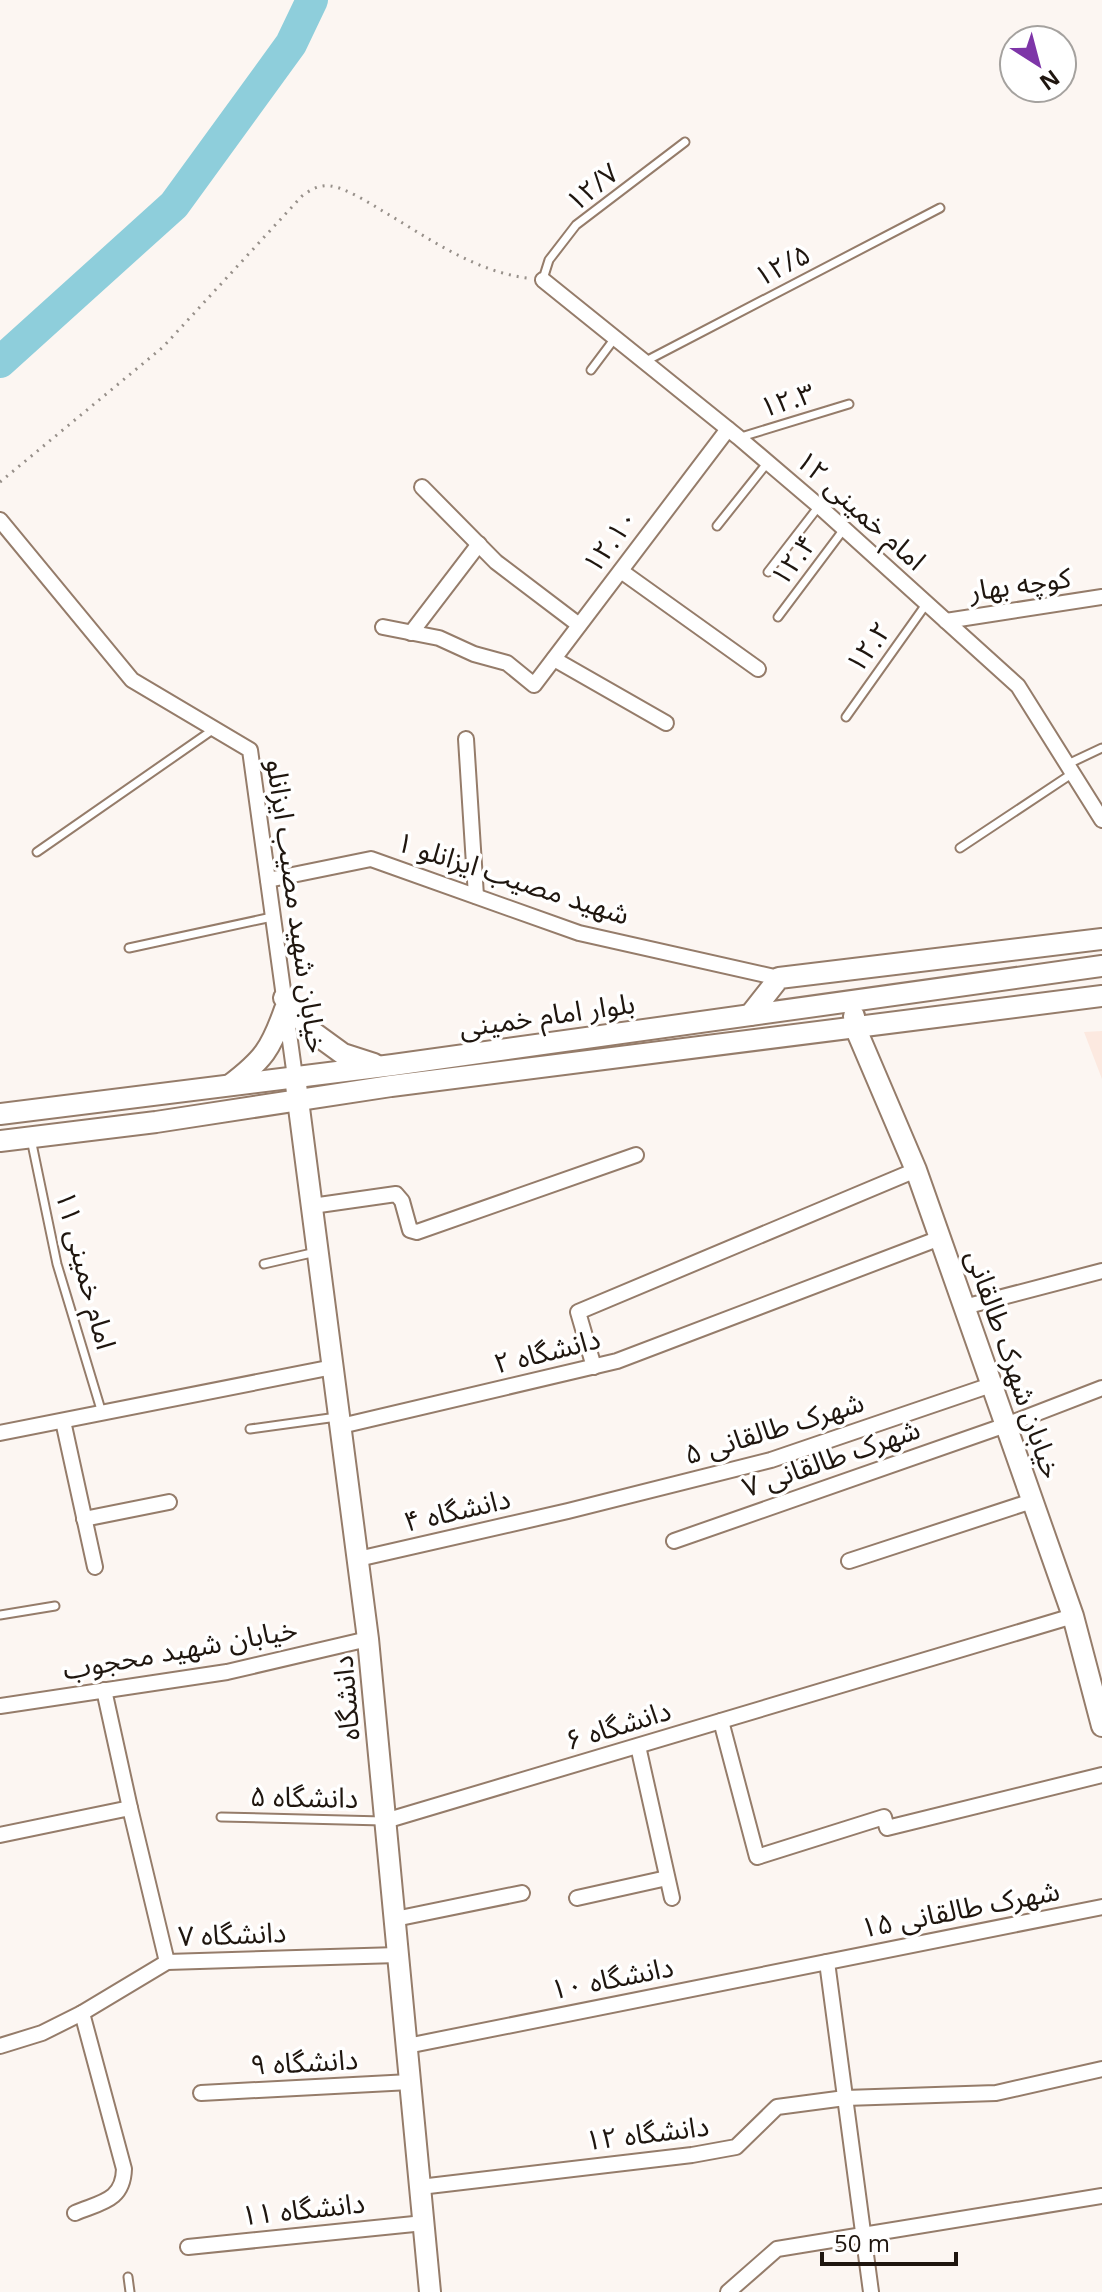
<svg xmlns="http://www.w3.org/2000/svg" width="1102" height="2292" font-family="'Open Sans','Noto Sans Arabic',sans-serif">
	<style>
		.commercial { fill: #fce9e0 }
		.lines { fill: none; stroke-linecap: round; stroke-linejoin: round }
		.river { stroke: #8ecedb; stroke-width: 32 }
		.lane-casing { stroke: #957c6a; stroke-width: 11 }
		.street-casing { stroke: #957c6a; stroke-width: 18 }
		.secondary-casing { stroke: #957c6a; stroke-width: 24 }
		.path { stroke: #97908a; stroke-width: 3; stroke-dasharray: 2 6; stroke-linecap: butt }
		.lane { stroke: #fff; stroke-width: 7 }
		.street { stroke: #fff; stroke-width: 14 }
		.secondary { stroke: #fff; stroke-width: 20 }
		.labels { text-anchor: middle; stroke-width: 7; stroke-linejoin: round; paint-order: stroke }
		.street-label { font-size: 28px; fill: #1f160f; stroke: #fff }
	</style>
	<rect width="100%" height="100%" fill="#fcf6f2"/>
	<path class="commercial" d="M1102,1031v48l-18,-47z"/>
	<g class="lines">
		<path class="river" d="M0,362l174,-157 117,-161 21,-44"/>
		<g class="lane-casing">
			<g id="lane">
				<path d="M543,279l6,-19 27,-35 109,-83"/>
				<path d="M644,362l296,-154"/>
				<path d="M591,370l24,-32"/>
				<path d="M741,437l108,-33"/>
				<path d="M717,526l51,-64"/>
				<path d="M768,572l51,-66"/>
				<path d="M778,617l66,-88"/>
				<path d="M846,717l81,-114"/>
				<path d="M1068,764l34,-16"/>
				<path d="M960,848l113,-75"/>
				<path d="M37,852l177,-123"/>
				<path d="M129,948l143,-31"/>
				<path d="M31,1139l26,125 45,149"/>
				<path d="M264,1264l52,-12"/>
				<path d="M250,1429l87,-12"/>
				<path d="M0,1615l55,-9"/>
				<path d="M221,1817l162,4"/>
				<path d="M128,2277l2,15"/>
			</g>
		</g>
		<g class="street-casing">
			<g id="street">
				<path d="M543,280l195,157 81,69 199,180 84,134"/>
				<path d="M422,487l74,75 83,63"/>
				<path d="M0,520l132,160 118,70 45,327"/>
				<path d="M621,571l137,98"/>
				<path d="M946,621l156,-24"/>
				<path d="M383,627l56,11 35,16 33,9 27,22 194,-256"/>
				<path d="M411,633l68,-89"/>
				<path d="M554,659l112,64"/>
				<path d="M466,739l10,157"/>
				<path d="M268,880l103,-21 208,74 200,45"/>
				<path d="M312,1206l84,-12 6,7 8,29 7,2 219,-77"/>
				<path d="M964,1307l138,-36"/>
				<path d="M594,1367l-16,-55 338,-142"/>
				<path d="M63,1421l32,146"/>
				<path d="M341,1426l276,-65 323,-123"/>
				<path d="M0,1433l333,-66"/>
				<path d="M84,1519l85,-17"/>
				<path d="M674,1541l332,-116 96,-37"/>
				<path d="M358,1559l210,-48 203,-51 220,-75"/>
				<path d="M849,1561l183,-60"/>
				<path d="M104,1690l26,118"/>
				<path d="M0,1706l227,-34 141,-33"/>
				<path d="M721,1721l36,136 127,-40 3,11 215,-53"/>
				<path d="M638,1746l34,152"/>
				<path d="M385,1821l688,-205"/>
				<path d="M0,1835l130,-27 37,154"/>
				<path d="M577,1898l90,-20"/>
				<path d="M395,1919l127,-26"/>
				<path d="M827,1962l44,330"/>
				<path d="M0,2046l42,-13 40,-20 85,-51 231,-7"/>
				<path d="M407,2046l695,-139"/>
				<path d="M201,2093l209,-11"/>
				<path d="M420,2187l272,-32 44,-8 41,-40 68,-9 151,-5 106,-24"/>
				<path d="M75,2213c26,-11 48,-12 49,-44l-42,-156"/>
				<path d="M188,2247l236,-24"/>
				<path d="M728,2292l49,-43 325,-53"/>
			</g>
		</g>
		<g class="secondary-casing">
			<g id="secondary">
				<path d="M284,998l26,32 33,24 31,10"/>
				<path d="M750,1015l29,-37 323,-39"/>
				<path d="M854,1016l1,11 61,143 24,68 133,378 29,110"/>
				<path d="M295,1077l73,562 62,653"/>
				<path d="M230,1085c33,-25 41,-36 55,-76"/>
				<path d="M0,1114l393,-49 709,-99"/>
				<path d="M0,1141l156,-19 235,-36 711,-90"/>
			</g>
		</g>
		<path class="path" d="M0,482l163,-135 139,-151c8,-6 18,-12 29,-10 14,2 37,16 50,24 46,27 92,61 146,68"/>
		<use href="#lane" class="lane"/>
		<use href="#street" class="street"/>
		<use href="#secondary" class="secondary"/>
	</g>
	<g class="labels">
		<g class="street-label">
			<text transform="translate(592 187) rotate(-39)" y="10">۱۲/۷</text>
			<text transform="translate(782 265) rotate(-27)" y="10">۱۲/۵</text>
			<text transform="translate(787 400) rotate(-17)" y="10">۱۲.۳</text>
			<text transform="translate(861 510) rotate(42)" y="10">امام خمینی ۱۲</text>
			<text transform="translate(610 541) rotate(-53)" y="10">۱۲.۱۰</text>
			<text transform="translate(793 560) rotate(-53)" y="10">۱۲.۴</text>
			<text transform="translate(1020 584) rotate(-8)" y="10">کوچه بهار</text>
			<text transform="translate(868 647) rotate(-54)" y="10">۱۲.۲</text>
			<text transform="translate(513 878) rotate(18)" y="10">شهید مصیب ایزانلو ۱</text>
			<text transform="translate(297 906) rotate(82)" y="10">خیابان شهید مصیب ایزانلو</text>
			<text transform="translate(547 1015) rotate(-8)" y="10">بلوار امام خمینی</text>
			<text transform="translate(86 1270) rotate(75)" y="10">امام خمینی ۱۱</text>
			<text transform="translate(547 1351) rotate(-14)" y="10">دانشگاه ۲</text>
			<text transform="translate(1014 1364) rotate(71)" y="10">خیابان شهرک طالقانی</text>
			<text transform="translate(774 1428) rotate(-17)" y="10">شهرک طالقانی ۵</text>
			<text transform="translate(831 1458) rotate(-19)" y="10">شهرک طالقانی ۷</text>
			<text transform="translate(457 1510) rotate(-13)" y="10">دانشگاه ۴</text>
			<text transform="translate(180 1649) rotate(-10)" y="10">خیابان شهید محجوب</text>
			<text transform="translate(346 1698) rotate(-95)" y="10">دانشگاه</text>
			<text transform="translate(618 1725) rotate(-17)" y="10">دانشگاه ۶</text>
			<text transform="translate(304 1797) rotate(1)" y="10">دانشگاه ۵</text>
			<text transform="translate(960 1909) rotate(-11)" y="10">شهرک طالقانی ۱۵</text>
			<text transform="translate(232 1934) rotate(-2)" y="10">دانشگاه ۷</text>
			<text transform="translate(612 1978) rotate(-11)" y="10">دانشگاه ۱۰</text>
			<text transform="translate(304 2062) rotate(-3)" y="10">دانشگاه ۹</text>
			<text transform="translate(647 2133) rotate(-7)" y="10">دانشگاه ۱۲</text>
			<text transform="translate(303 2209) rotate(-6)" y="10">دانشگاه ۱۱</text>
		</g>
	</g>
	<g transform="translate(1038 64) rotate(144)"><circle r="38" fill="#ffffff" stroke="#a5a29f" stroke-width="2"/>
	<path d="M0-6L14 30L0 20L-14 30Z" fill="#7e35a8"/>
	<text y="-12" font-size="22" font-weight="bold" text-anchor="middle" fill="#1f160f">N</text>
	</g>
	<path d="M822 2252v12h134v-12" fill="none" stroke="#1f160f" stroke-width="4"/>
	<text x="834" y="2252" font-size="24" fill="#1f160f" stroke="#ffffff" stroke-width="6" paint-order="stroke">50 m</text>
</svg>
